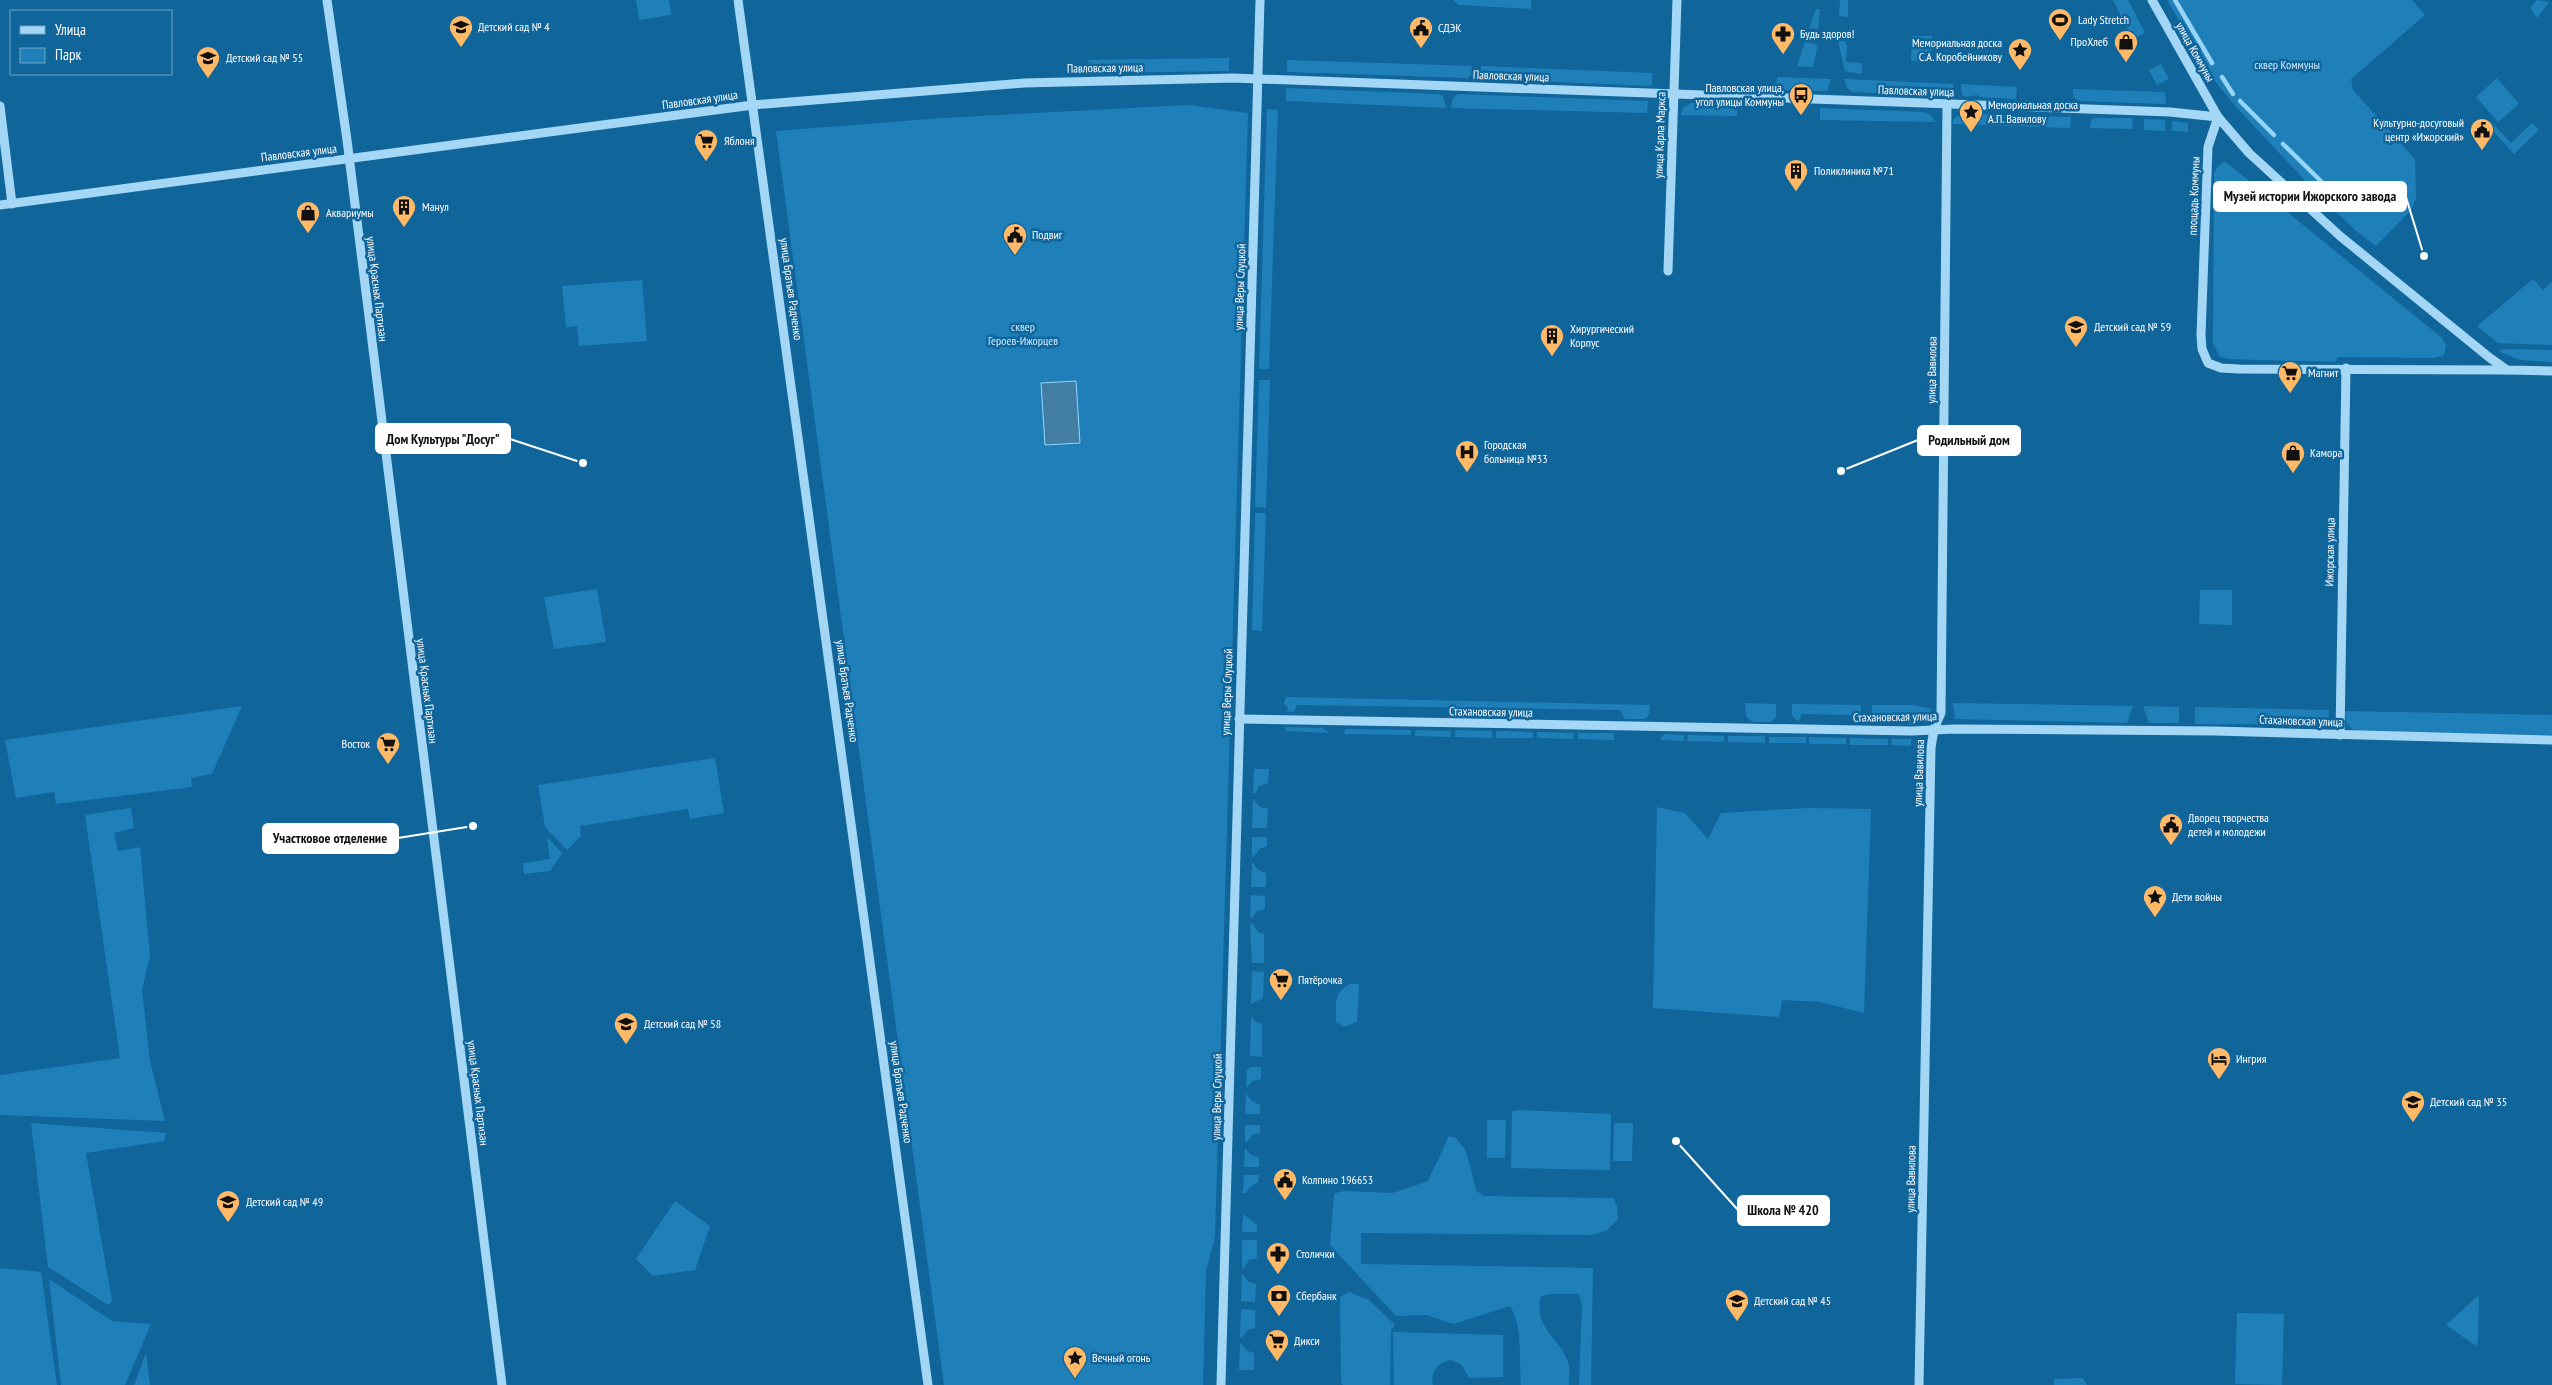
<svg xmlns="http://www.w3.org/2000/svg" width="2552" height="1385" font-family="'PT Sans Narrow',sans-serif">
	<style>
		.green { fill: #1f80b9 }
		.water { fill: #427ea4; stroke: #96d5f8 }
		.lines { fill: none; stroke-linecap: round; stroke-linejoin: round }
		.stream { stroke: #96d5f8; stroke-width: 4.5 }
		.minor { stroke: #a4d7f5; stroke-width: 9 }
		.labels { text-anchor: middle; stroke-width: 5; stroke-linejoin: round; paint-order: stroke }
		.poi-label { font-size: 12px; fill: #fff; stroke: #10659b; text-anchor: start }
		.street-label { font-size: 12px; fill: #fff; stroke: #10659b }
		.park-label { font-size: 12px; fill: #ccecfe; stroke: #10659b }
		.leader { fill: none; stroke: #fff; stroke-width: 2 }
		.callout-dot { fill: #fff; stroke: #10659b; stroke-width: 2 }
		.callout { fill: #fff; stroke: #fff; stroke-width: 2 }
		.callout-label { font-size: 14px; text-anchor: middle; font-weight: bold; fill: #111 }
	</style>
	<rect width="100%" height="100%" fill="#10659b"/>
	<g class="green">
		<path d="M636,0h33l2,15 -32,5z"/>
		<path d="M1453,0h78v9l-72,-4z"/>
		<path d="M1840,0h8v17l-9,-1z"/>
		<path d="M2113,0h15l17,33 -12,6z"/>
		<path d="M2167,0h245l13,15 -74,64 2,11 62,69 1,39 -5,12 -35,36 -20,-15 -41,-40 -78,-83 -23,-28z"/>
		<path d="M2537,0l12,2 -12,16 -7,-10z"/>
		<path d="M1816,9h4l-2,20 -9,-1z"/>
		<path d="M1912,36h20l-1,26 -20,-1z"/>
		<path d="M1838,41h6l3,4 -1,17 16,1v11l-17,-3z"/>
		<path d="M1805,42l13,3 -5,22 -16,-1z"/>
		<path d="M1229,58v13l-133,2 -6,-5 -2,-8z"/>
		<path d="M1287,60l185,6v8l-4,4 -181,-6z"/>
		<path d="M2161,64l8,15 -12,6 -8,-15z"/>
		<path d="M1481,66l171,7v13l-168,-7 -3,-3z"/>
		<path d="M1777,77l54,2 -4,12 -52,-1z"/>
		<path d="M2497,78l22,26 -21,18 -22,-25z"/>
		<path d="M1844,79l110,5 -2,11 -5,1 -95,-4 -5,-4z"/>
		<path d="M1961,84l56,3 -1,12 -37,-2 -1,-2 -13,2 -3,-2z"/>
		<path d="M1286,88l153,6 4,2 3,12 -160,-7z"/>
		<path d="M2073,89l92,3 1,12 -87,-3 -6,-4z"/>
		<path d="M1458,94l190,7 -1,12 -196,-5 2,-10z"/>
		<path d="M1692,103l45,2v11l-56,-1 3,-8z"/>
		<path d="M1188,105l60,8 -33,1124 -9,34 -3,114h-259l-168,-1254 166,-13z"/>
		<path d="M1820,108l103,4 8,3 5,7 -116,-2z"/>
		<path d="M1267,109l11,1 -9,259h-10z"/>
		<path d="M1963,113l108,4 -1,11 -118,-4 2,-6z"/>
		<path d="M2094,118h39l-1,11 -42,-1 1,-8z"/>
		<path d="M2144,119l21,1v11l-21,-1z"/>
		<path d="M2172,121l16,2v9l-16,-1z"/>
		<path d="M2532,123l7,7 -25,24 -23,-25 4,-3 16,17z"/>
		<path d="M2224,162l3,1 215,175 4,7 -2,10 -10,3 -96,-1 -3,5 -106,-3 -9,-2 -7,-14 1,-170 4,-7z"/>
		<path d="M2533,279l10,11 9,-8v63l-54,-2 -21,-17z"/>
		<path d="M642,280l5,61 -68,5 -2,-20 -11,1 -4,-41z"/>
		<path d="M2505,349l47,1v12l-32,-2 -22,-9z"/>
		<path d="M1259,380h11l-4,128 -11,-1z"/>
		<path d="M1255,513h11l-4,118 -10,-1z"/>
		<path d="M597,589l9,53 -52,7 -10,-52z"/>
		<path d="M2200,590h32v35l-33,-1z"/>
		<path d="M1286,697l364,8 -1,9 -4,5h-20l-5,-9 -323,-5 -3,7 -7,-1 1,-3 -4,-5z"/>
		<path d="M1745,703l31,1v13l-5,5h-19l-6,-6z"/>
		<path d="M1953,703l180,3 -6,17 -172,-4z"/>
		<path d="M1792,704l69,1v13l-8,5 -3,-8 -48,-1 -4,8 -6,-7z"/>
		<path d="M1872,705h40l20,4c-6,9 -11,16 -23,16v-10l-30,-1 -1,10 -6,-7z"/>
		<path d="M242,706l-30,68 -21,4 1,9 -136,17 -2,-12 -38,6 -11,-58z"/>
		<path d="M2143,706l36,1v16h-30z"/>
		<path d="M2195,707l134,3 -1,15 -133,-1z"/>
		<path d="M2344,711l208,4v20l-196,-3 -9,-8z"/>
		<path d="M1286,727l36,1 8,5 -44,-2z"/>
		<path d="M1346,729l65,1v5l-68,-1z"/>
		<path d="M1415,730l36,1v6l-36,-1z"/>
		<path d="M1455,730l37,1v7l-37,-1z"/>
		<path d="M1496,731l37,1v6h-37z"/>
		<path d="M1537,732l37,1 -1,6 -36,-1z"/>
		<path d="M1578,733h36v7l-36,-1z"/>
		<path d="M1664,734l20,1v6l-24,-1z"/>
		<path d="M1688,735l36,1v6l-37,-1z"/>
		<path d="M1728,736h37v7l-37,-1z"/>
		<rect x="1769" y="737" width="37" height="6"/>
		<path d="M1809,737l37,1v6h-37z"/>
		<path d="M1850,738l38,1v6h-38z"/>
		<path d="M1892,739h19v7l-20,-1z"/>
		<path d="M715,758l9,55 -34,6 -2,-10 -108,17 1,10 -14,14 -22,-23 -7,-42z"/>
		<path d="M1254,769h15l-1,14 -9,3 -3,7h-3z"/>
		<path d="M1253,799l7,8 8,2 -1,19h-15z"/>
		<path d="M1657,807l28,6 23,26 13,-26 86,-5 64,1 -7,204 -44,-11 -38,-2 -3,17 -126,-9z"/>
		<path d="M131,808l3,20 -20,5 4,18 22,-4 10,110 -8,32 8,72 15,60 -165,-6v-40l120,-17 -35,-243z"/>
		<path d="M547,837l15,16 -12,18 -26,3 -1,-11 27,-4z"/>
		<path d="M1252,837h15v9l-8,3 -5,8h-2z"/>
		<path d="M1252,862l6,8 8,3v14h-15z"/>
		<path d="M1251,895l14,1v13l-8,2 -5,7h-2z"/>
		<path d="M1250,924h3l5,8 6,2v29h-12z"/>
		<path d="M1252,971l12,1 -1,26 -12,6z"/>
		<path d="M1350,984h9l-2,38 -13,5 -8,-5c0,-16 -3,-30 14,-38z"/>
		<path d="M1251,1017l5,5 6,2v33l-12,-1z"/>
		<path d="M1250,1067h11v12l-8,2 -7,7 1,-18z"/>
		<path d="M1246,1094l7,8 7,3v9h-15z"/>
		<path d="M1520,1110l91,4 -1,56 -99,-2 1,-57z"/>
		<path d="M1487,1120h19l-1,38h-18z"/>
		<path d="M31,1123l135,10 -2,8 -78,12 26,148 -4,4 -60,-38z"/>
		<path d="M1614,1123h19l-1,38h-19z"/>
		<path d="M1245,1125h15v8l-8,2 -5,7h-2z"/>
		<path d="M1449,1136l7,2 10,13 10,39 7,6 130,2 4,8 1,13 -12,12 -15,4 -230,-2v31l232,4 -2,117h-12l3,-80 -3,-11h-29l-9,2c-8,32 17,39 27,66 2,6 1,16 1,23h-48c-2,-24 2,-58 -11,-79l-57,18 -26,-9 -31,1 -66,-71 4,-51 9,-3 50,2 35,-12z"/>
		<path d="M1245,1148l6,7 8,2v10h-15z"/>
		<path d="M1244,1175h15l-1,7 -9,6 -3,5h-3z"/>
		<path d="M675,1201l35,25 -15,44 -42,6 -17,-17z"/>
		<path d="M1243,1214l14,11v7h-15z"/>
		<path d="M1242,1240h15v18l-8,2 -5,8h-2z"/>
		<path d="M0,1268l41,4 16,113h-57z"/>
		<path d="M1242,1274l7,8 7,2 -1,18 -14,-1z"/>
		<path d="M49,1279l63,42 39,3 -26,61h-64z"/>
		<path d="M1349,1292l20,8 26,25 -4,5 -1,55h-47l-2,-3 -1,-85z"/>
		<path d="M2479,1295l-1,45 -2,6 -30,-21z"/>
		<path d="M1241,1309l14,1v18l-7,2 -6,7h-2z"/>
		<path d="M2237,1313l47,1 -2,71 -47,-1z"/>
		<path d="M1393,1332l110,3v42l-34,1 -7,-13 -11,-5c-13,2 -21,12 -18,25h-39z"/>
		<path d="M1240,1343l8,8 6,2v17h-15z"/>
		<path d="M146,1353l4,32h-16z"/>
		<path d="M2083,1378l4,7h-33v-6z"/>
	</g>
	<path class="water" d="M1076,381l4,62 -35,2 -4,-62z"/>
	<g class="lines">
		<g class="stream">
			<path d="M2175,0l37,63"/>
			<path d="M2222,77l11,17"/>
			<path d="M2240,101l34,34"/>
			<path d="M2283,144l51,50"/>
		</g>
		<g class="minor">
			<path d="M327,0l20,140 155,1245"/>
			<path d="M738,0l190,1385"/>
			<path d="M2152,0l66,117 31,36 91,83 150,122 17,12 45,1"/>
			<path d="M0,106l12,98"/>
			<path d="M2218,117l-10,30 -7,188 1,14 6,14 13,5 18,1 268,1"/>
			<path d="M0,205l753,-100 271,-22 209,-5 937,34 48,5"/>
			<path d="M1668,271l9,-271"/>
			<path d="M1239,719l673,12 42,-2 261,2 337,9"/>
			<path d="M2340,735l6,-367"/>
			<path d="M1221,1385l39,-1385"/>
			<path d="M1919,1385l12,-637 3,-19 7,-16 6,-609"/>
		</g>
	</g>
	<defs>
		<g id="stadium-pin" transform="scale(1.25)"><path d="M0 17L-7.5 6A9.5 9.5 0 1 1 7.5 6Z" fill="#ffb967" stroke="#10659b"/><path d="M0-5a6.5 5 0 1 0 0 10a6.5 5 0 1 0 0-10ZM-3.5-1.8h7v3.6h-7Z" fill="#111"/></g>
		<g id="school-pin" transform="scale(1.25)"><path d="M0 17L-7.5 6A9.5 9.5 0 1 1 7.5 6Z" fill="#ffb967" stroke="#10659b"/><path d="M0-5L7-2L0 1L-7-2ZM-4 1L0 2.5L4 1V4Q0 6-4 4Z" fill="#111"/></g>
		<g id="civic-pin" transform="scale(1.25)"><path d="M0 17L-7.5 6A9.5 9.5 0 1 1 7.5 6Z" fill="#ffb967" stroke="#10659b"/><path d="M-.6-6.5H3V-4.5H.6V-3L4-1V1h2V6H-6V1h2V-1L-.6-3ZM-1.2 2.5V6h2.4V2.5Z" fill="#111"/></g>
		<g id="pharmacy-pin" transform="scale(1.25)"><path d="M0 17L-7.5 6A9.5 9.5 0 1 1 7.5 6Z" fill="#ffb967" stroke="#10659b"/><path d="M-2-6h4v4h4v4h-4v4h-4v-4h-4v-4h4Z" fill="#111"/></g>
		<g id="shop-pin" transform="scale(1.25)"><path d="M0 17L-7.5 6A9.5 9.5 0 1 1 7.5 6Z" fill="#ffb967" stroke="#10659b"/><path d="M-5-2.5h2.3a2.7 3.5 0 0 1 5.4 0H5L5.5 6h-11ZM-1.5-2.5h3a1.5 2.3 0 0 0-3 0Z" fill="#111"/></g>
		<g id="sight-pin" transform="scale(1.25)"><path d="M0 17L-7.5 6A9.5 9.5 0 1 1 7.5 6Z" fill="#ffb967" stroke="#10659b"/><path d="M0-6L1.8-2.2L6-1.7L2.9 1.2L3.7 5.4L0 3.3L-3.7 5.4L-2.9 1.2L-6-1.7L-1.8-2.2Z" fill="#111"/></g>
		<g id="bus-pin" transform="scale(1.25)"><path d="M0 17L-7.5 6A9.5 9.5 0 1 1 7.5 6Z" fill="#ffb967" stroke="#10659b"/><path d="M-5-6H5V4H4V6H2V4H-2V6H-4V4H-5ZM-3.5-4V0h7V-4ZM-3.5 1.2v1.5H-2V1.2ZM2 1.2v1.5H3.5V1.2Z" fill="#111"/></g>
		<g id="supermarket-pin" transform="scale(1.25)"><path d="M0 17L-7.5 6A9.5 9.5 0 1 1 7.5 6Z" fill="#ffb967" stroke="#10659b"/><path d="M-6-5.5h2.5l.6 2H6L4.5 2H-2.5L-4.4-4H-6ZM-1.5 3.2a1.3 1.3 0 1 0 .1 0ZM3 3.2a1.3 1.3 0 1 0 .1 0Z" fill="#111"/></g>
		<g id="building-pin" transform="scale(1.25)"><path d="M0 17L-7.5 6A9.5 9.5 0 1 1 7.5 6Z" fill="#ffb967" stroke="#10659b"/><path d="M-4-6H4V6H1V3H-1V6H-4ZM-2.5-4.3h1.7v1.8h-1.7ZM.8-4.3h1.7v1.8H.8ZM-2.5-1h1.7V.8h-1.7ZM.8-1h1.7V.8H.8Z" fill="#111"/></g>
		<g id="hospital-pin" transform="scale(1.25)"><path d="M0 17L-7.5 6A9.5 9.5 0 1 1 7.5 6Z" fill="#ffb967" stroke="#10659b"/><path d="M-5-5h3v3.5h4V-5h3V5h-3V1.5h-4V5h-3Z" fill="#111"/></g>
		<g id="hotel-pin" transform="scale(1.25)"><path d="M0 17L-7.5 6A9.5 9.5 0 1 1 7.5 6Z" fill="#ffb967" stroke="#10659b"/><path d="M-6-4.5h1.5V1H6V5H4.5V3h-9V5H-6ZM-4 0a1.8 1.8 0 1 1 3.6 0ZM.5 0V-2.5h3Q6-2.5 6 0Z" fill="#111"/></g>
		<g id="bank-pin" transform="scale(1.25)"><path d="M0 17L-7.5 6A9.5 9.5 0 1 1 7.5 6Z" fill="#ffb967" stroke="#10659b"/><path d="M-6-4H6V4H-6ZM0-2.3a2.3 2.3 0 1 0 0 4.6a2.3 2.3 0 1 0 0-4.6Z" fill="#111"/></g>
	</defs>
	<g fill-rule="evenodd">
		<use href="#stadium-pin" x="2060" y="20"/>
		<use href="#school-pin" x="461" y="27"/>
		<use href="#civic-pin" x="1421" y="28"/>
		<use href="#pharmacy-pin" x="1783" y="34"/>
		<use href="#shop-pin" x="2126" y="42"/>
		<use href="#sight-pin" x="2020" y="50"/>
		<use href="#school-pin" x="208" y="58"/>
		<use href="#bus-pin" x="1801" y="95"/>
		<use href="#sight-pin" x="1971" y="112"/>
		<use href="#civic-pin" x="2482" y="130"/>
		<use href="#supermarket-pin" x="706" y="141"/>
		<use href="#building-pin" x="1796" y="171"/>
		<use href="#building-pin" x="404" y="207"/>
		<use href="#shop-pin" x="308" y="213"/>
		<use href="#civic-pin" x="1015" y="235"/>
		<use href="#school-pin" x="2076" y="327"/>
		<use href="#building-pin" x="1552" y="336"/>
		<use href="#supermarket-pin" x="2290" y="373"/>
		<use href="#hospital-pin" x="1467" y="452"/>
		<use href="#shop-pin" x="2293" y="453"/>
		<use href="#supermarket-pin" x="388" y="744"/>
		<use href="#civic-pin" x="2171" y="825"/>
		<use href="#sight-pin" x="2155" y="897"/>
		<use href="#supermarket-pin" x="1281" y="980"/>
		<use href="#school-pin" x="626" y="1024"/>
		<use href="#hotel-pin" x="2219" y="1059"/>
		<use href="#school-pin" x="2413" y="1102"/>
		<use href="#civic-pin" x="1285" y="1180"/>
		<use href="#school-pin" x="228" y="1202"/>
		<use href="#pharmacy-pin" x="1278" y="1254"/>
		<use href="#bank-pin" x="1279" y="1296"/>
		<use href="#school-pin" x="1737" y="1301"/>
		<use href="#supermarket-pin" x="1277" y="1341"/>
		<use href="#sight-pin" x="1075" y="1358"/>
	</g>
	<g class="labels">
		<g class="poi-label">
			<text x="2078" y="24">Lady Stretch</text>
			<text x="478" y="31">Детский сад № 4</text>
			<text x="1438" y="32">СДЭК</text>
			<text x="1800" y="38">Будь здоров!</text>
			<text x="2108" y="46" text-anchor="end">ПроХлеб</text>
			<text x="2002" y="47" text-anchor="end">Мемориальная доска<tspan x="2002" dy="14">С.А. Коробейникову</tspan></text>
			<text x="226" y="62">Детский сад № 55</text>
			<text x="1784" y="92" text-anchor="end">Павловская улица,<tspan x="1784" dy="14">угол улицы Коммуны</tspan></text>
			<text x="1988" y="109">Мемориальная доска<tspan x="1988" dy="14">А.П. Вавилову</tspan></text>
			<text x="2464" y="127" text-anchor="end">Культурно-досуговый<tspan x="2464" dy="14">центр «Ижорский»</tspan></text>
			<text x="724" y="145">Яблоня</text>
			<text x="1814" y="175">Поликлиника №71</text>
			<text x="422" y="211">Манул</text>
			<text x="326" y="217">Аквариумы</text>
			<text x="1032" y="239">Подвиг</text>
			<text x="2094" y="331">Детский сад № 59</text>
			<text x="1570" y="333">Хирургический<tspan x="1570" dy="14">Корпус</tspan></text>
			<text x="2308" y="377">Магнит</text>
			<text x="1484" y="449">Городская<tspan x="1484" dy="14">больница №33</tspan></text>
			<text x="2310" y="457">Камора</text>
			<text x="370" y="748" text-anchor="end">Восток</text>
			<text x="2188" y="822">Дворец творчества<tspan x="2188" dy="14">детей и молодежи</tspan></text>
			<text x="2172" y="901">Дети войны</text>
			<text x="1298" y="984">Пятёрочка</text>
			<text x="644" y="1028">Детский сад № 58</text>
			<text x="2236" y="1063">Ингрия</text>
			<text x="2430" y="1106">Детский сад № 35</text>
			<text x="1302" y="1184">Колпино 196653</text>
			<text x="246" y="1206">Детский сад № 49</text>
			<text x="1296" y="1258">Столички</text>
			<text x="1296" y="1300">Сбербанк</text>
			<text x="1754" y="1305">Детский сад № 45</text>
			<text x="1294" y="1345">Дикси</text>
			<text x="1092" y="1362">Вечный огонь</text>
		</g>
		<g class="street-label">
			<text transform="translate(2195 52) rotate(61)" y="4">улица Коммуны</text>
			<text transform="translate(1105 68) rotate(-1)" y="4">Павловская улица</text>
			<text transform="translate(1511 76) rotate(2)" y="4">Павловская улица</text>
			<text transform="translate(1916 91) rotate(2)" y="4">Павловская улица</text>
			<text transform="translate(700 100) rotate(-8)" y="4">Павловская улица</text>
			<text transform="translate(1660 135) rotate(-88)" y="4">улица Карла Маркса</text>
			<text transform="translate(299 153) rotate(-7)" y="4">Павловская улица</text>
			<text transform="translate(2194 196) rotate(-88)" y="4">площадь Коммуны</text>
			<text transform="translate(1240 287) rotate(-88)" y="4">улица Веры Слуцкой</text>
			<text transform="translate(377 289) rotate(83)" y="4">улица Красных Партизан</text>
			<text transform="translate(791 289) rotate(82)" y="4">улица Братьев Радченко</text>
			<text transform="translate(1932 370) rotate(-89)" y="4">улица Вавилова</text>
			<text transform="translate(2330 552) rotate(-89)" y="4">Ижорская улица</text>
			<text transform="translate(427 691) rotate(83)" y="4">улица Красных Партизан</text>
			<text transform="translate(847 691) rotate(82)" y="4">улица Братьев Радченко</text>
			<text transform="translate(1227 692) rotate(-88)" y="4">улица Веры Слуцкой</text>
			<text transform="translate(1491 712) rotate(1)" y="4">Стахановская улица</text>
			<text transform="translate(1895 717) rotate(-1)" y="4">Стахановская улица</text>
			<text transform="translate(2301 721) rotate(2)" y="4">Стахановская улица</text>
			<text transform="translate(1919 773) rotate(-88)" y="4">улица Вавилова</text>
			<text transform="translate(901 1092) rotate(82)" y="4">улица Братьев Радченко</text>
			<text transform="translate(478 1093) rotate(83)" y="4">улица Красных Партизан</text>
			<text transform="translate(1217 1097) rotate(-89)" y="4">улица Веры Слуцкой</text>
			<text transform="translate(1911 1179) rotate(-89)" y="4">улица Вавилова</text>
		</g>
		<g class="park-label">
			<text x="2287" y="69">сквер Коммуны</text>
			<text x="1023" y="331">сквер<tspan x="1023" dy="14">Героев-Ижорцев</tspan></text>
		</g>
	</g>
	<path class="leader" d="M2424 256L2406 197M583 463L510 439M1841 471L1918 440M473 826L398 838M1676 1141L1738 1210"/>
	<g class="callout-dot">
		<circle cx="2424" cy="256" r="5"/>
		<circle cx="583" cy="463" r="5"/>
		<circle cx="1841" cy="471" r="5"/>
		<circle cx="473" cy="826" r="5"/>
		<circle cx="1676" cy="1141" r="5"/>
	</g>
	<g class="callout">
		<rect x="2214" y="182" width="192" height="29" rx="5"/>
		<rect x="376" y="424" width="134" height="29" rx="5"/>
		<rect x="1918" y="426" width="102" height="29" rx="5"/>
		<rect x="263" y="824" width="135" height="29" rx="5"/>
		<rect x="1738" y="1196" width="91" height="29" rx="5"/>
	</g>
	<g class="callout-label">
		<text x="2310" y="201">Музей истории Ижорского завода</text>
		<text x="443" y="444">Дом Культуры "Досуг"</text>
		<text x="1969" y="445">Родильный дом</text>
		<text x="330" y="843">Участковое отделение</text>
		<text x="1783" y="1215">Школа № 420</text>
	</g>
	<rect x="10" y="10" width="162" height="65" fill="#10659b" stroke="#70a3c3"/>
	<rect x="20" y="26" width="25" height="8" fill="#a4d7f5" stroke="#70a3c3"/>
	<text x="55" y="35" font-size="15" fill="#ffffff">Улица</text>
	<rect x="20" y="48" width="25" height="15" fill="#1f80b9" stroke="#70a3c3"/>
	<text x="55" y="60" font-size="15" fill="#ffffff">Парк</text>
</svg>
